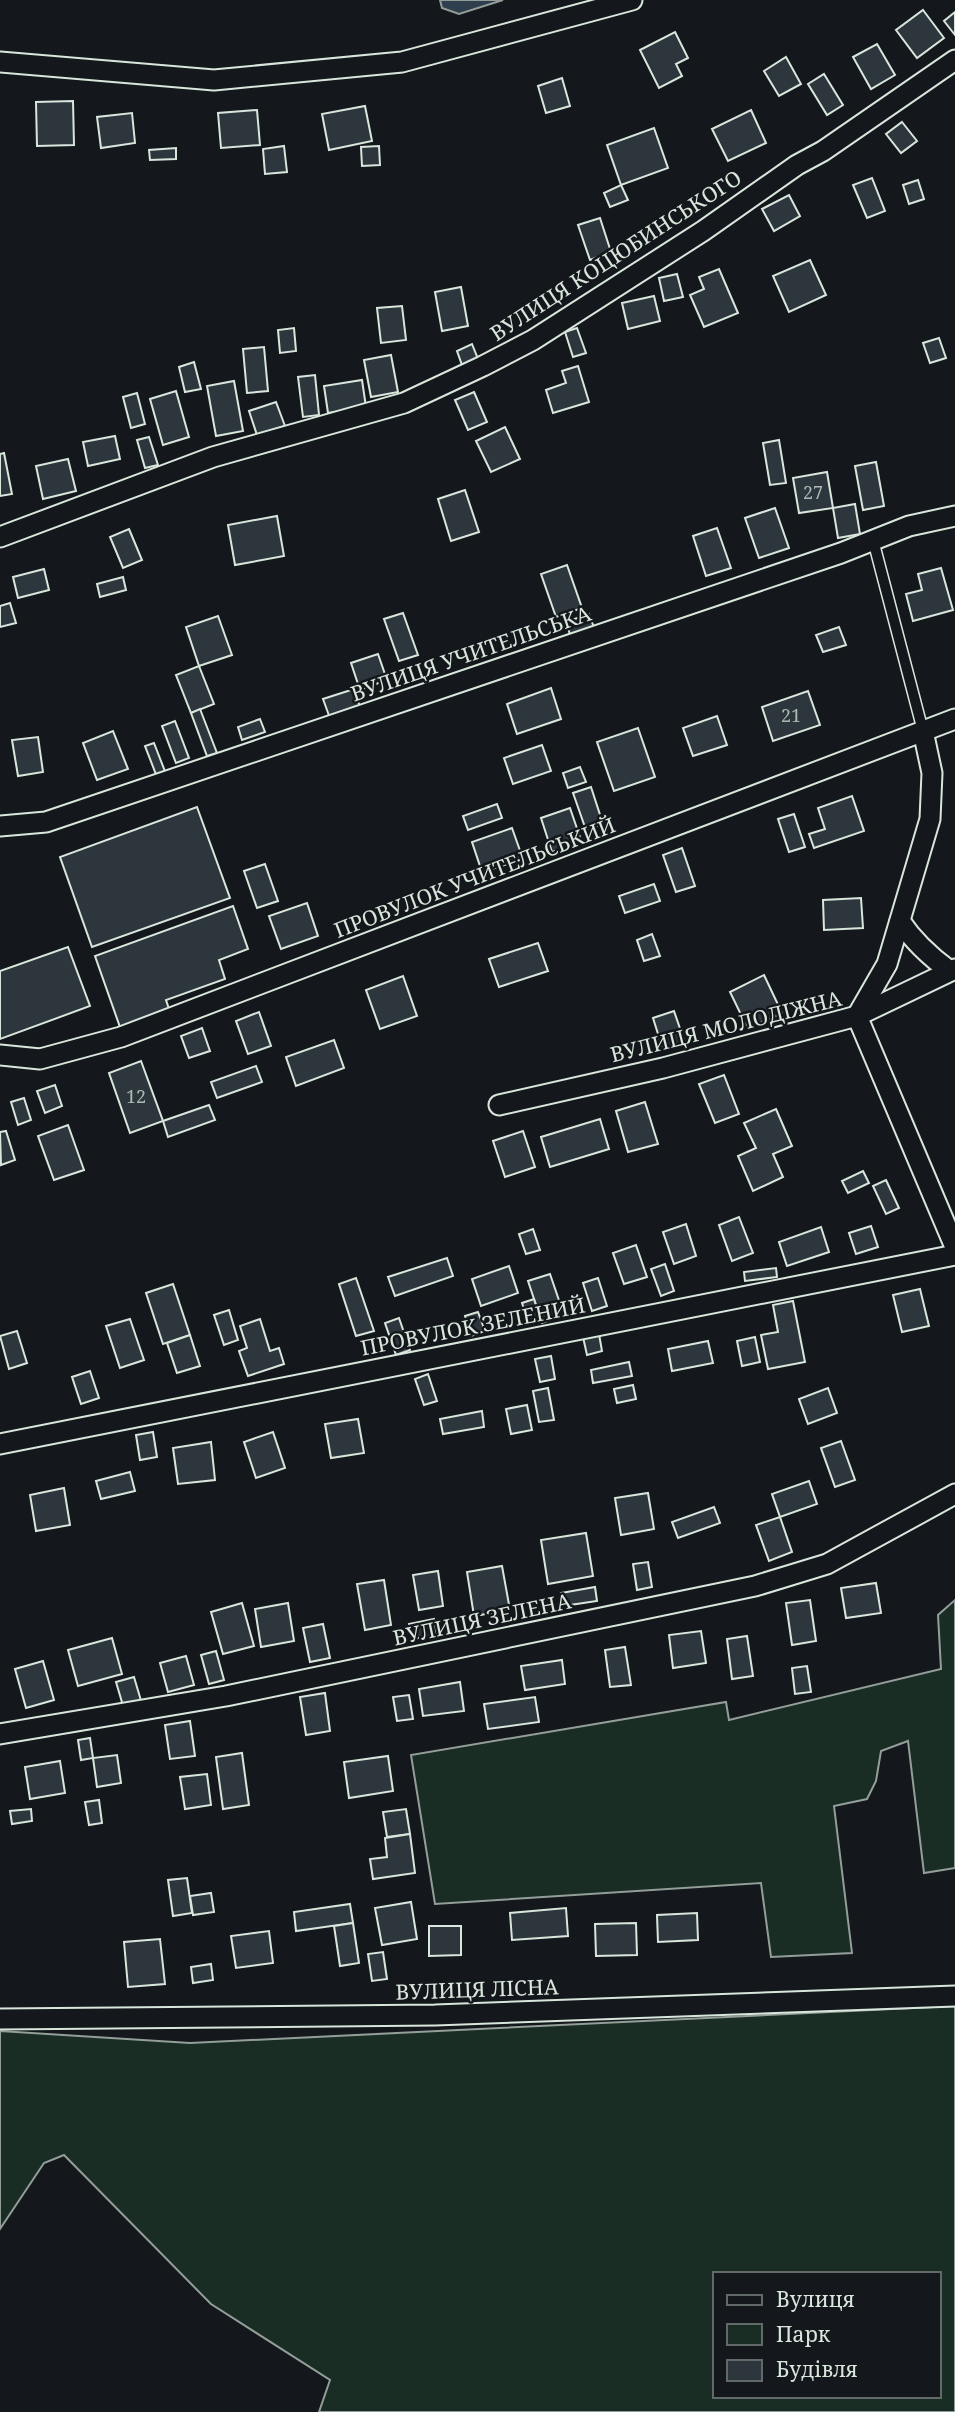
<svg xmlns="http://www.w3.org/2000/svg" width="955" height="2412" font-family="'Noto Serif',serif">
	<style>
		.green { fill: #1a2d24; stroke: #939e99; stroke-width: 2; fill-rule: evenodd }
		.water { fill: #2f3f4d; stroke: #939e99; stroke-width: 2 }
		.building { fill: #2c363c; stroke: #d8e6dc; stroke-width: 2 }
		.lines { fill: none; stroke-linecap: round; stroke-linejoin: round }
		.lane-casing { stroke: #d8e6dc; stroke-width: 13 }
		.street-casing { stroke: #d8e6dc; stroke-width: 23 }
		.lane { stroke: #14181c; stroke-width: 10 }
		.street { stroke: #14181c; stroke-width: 19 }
		.labels { text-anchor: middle; stroke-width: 5; stroke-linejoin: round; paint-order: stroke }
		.number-label { font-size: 18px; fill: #adbab4 }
		.street-label { font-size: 21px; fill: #d8e6dc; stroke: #14181c }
	</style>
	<rect width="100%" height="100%" fill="#14181c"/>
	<g class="green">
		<path d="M955,1600v268l-31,5 -16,-132 -27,10 -5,30 -9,18 -33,7 18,147 -81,4 -10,-74 -326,21 -24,-149 315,-53 3,18 212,-51 -3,-54z"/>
		<path d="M955,2006v406h-636l11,-32 -119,-76 -147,-149 -20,8 -44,66v-198l190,12zM715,2274h224v122h-224z"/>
	</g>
	<path class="water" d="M440,0h63l-44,14 -17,-6z"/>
	<g class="building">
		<path d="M923,10l21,28 -27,20 -21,-28z"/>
		<path d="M955,12v23l-11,-14z"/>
		<path d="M675,32l13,26 -12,6 6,12 -23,12 -19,-38z"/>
		<path d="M877,44l18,31 -24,14 -18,-32z"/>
		<path d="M786,57l15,27 -22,12 -15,-25z"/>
		<path d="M824,74l19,31 -16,10 -19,-31z"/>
		<path d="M562,78l8,28 -24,7 -8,-27z"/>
		<path d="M73,101l1,44 -37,1 -1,-44z"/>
		<path d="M365,106l7,35 -43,9 -7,-36z"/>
		<path d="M257,110l3,35 -39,3 -3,-35z"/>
		<path d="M751,110l15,33 -38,18 -16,-32z"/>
		<path d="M132,113l3,30 -34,5 -4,-31z"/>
		<path d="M902,122l15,19 -16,12 -15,-19z"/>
		<path d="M654,128l14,40 -47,17 -14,-40z"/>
		<path d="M284,146l3,26 -22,2 -2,-25z"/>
		<path d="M379,146l1,19 -18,1 -1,-19z"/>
		<path d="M176,148v11l-26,1 -1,-10z"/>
		<path d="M872,178l13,33 -18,7 -14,-33z"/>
		<path d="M918,180l6,19 -15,5 -6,-19z"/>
		<path d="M621,185l7,15 -18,7 -6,-14z"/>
		<path d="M789,195l11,21 -26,15 -12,-22z"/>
		<path d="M600,218l11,34 -21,8 -12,-35z"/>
		<path d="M810,260l16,35 -37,17 -16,-36z"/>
		<path d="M719,269l19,44 -34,14 -14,-32 14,-6 -5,-12z"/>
		<path d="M677,274l6,23 -19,4 -5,-23z"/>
		<path d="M461,287l7,39 -26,5 -7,-39z"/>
		<path d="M654,296l6,25 -32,8 -6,-26z"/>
		<path d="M402,306l4,34 -25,3 -4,-35z"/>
		<path d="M294,328l2,23 -16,2 -2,-23z"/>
		<path d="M577,328l9,25 -13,4 -8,-25z"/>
		<path d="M939,338l7,20 -16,5 -7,-20z"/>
		<path d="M472,344l6,15 -16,6 -5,-14z"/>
		<path d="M264,347l4,44 -21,2 -4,-44z"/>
		<path d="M391,355l7,37 -27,5 -7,-37z"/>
		<path d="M194,362l7,27 -16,3 -6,-25z"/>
		<path d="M578,366l11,36 -36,11 -7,-23 20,-7 -4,-12z"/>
		<path d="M315,375l4,40 -16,2 -5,-40z"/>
		<path d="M362,380l4,27 -38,6 -4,-27z"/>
		<path d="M234,381l9,50 -27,5 -9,-50z"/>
		<path d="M176,391l13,46 -26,8 -13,-46z"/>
		<path d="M474,392l13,30 -19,8 -13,-30z"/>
		<path d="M137,393l8,31 -14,4 -8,-31z"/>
		<path d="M276,402l9,24 -28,9 -8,-24z"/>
		<path d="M505,427l15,32 -29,13 -15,-31z"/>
		<path d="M115,436l5,23 -32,7 -5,-24z"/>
		<path d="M149,437l9,28 -13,3 -8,-28z"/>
		<path d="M779,440l7,43 -16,2 -7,-42z"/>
		<path d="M4,453l8,41 -12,2v-42z"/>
		<path d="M68,459l8,32 -33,8 -7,-33z"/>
		<path d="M876,462l8,44 -21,4 -8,-44z"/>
		<path d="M827,472l6,36 -34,5 -6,-35z"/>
		<path d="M465,490l14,42 -28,9 -13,-42z"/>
		<path d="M855,504l5,30 -22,4 -5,-30z"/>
		<path d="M775,508l14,40 -30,10 -14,-40z"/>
		<path d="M277,516l7,40 -49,9 -7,-40z"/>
		<path d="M717,528l14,40 -25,8 -13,-40z"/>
		<path d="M129,529l13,31 -19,8 -13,-31z"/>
		<path d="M567,565l15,43 -26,9 -15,-43z"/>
		<path d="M941,568l12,42 -40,11 -7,-27 16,-4 -4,-16z"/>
		<path d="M44,569l5,21 -31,8 -5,-21z"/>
		<path d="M123,577l3,13 -26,7 -3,-13z"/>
		<path d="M10,603l6,20 -16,4v-21z"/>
		<path d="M403,613l15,42 -19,6 -15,-42z"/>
		<path d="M589,614l7,19 -24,8 -6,-19z"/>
		<path d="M218,616l14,39 -33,11 -13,-39z"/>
		<path d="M839,627l7,18 -23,7 -7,-17z"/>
		<path d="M378,654l9,26 -27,10 -9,-27z"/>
		<path d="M199,666l15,38 -23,9 -15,-38z"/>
		<path d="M551,688l10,31 -44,15 -10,-30z"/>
		<path d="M354,689l7,21 -30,11 -8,-22z"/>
		<path d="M808,691l12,34 -47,16 -11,-34z"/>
		<path d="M200,709l17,44 -10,3 -16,-43z"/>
		<path d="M717,716l10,29 -34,11 -10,-28z"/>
		<path d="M260,719l5,13 -23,8 -4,-13z"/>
		<path d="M175,721l14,37 -13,5 -14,-37z"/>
		<path d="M638,728l17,49 -41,14 -17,-49z"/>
		<path d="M113,731l15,38 -31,11 -14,-37z"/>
		<path d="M38,737l5,35 -25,4 -6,-36z"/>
		<path d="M154,743l12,31 -9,3 -12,-31z"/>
		<path d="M542,745l9,26 -38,13 -9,-26z"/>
		<path d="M580,767l6,15 -18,6 -5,-15z"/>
		<path d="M591,787l12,37 -17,6 -13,-37z"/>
		<path d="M852,796l12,35 -50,17 -5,-14 16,-5 -7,-21z"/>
		<path d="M497,804l5,14 -34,12 -5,-14z"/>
		<path d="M197,807l33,91 -138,49 -32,-90z"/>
		<path d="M570,808l12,35 -30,9 -11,-34z"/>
		<path d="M794,814l11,33 -16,5 -11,-33z"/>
		<path d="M512,828l11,31 -41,13 -10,-30z"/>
		<path d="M682,848l13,38 -19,6 -13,-37z"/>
		<path d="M265,864l13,37 -21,7 -13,-37z"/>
		<path d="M654,884l6,17 -35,12 -6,-17z"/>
		<path d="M861,898l2,30 -39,2 -1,-30z"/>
		<path d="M307,903l11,33 -37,13 -12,-33z"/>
		<path d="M233,906l15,43 -29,11 6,19 -59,21 4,12 -49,18 -26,-74z"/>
		<path d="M652,934l8,22 -16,5 -7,-21z"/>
		<path d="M538,943l10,28 -49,16 -10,-28z"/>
		<path d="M68,947l22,59 -90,33v-68z"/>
		<path d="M764,975l18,38 -34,16 -18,-37z"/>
		<path d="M403,976l14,40 -37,13 -14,-39z"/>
		<path d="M674,1011l11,32 -22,7 -10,-32z"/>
		<path d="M259,1012l12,34 -23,8 -12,-33z"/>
		<path d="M202,1028l8,23 -21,7 -8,-22z"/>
		<path d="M334,1040l10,28 -48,18 -10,-29z"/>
		<path d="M141,1061l22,60 -33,12 -21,-60z"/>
		<path d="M256,1066l6,16 -45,16 -6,-16z"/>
		<path d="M724,1075l15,39 -24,9 -16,-39z"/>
		<path d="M55,1085l7,21 -17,7 -8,-22z"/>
		<path d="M24,1098l7,22 -13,5 -7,-23z"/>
		<path d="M645,1102l13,42 -30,8 -12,-41z"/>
		<path d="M209,1105l6,15 -47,17 -5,-16z"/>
		<path d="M776,1109l16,37 -19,8 10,23 -30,14 -15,-35 18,-8 -12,-25z"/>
		<path d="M600,1119l9,30 -59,18 -9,-30z"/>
		<path d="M68,1125l16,45 -30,10 -16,-44z"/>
		<path d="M6,1131l9,29 -14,5 -1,-33z"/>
		<path d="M523,1131l12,36 -30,10 -12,-36z"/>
		<path d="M863,1171l6,12 -21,10 -6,-12z"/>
		<path d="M886,1180l13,28 -13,6 -13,-28z"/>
		<path d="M739,1217l14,36 -21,8 -13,-36z"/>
		<path d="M686,1224l10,32 -22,8 -11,-32z"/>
		<path d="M871,1226l7,21 -22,7 -7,-21z"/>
		<path d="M821,1227l8,25 -42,14 -8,-24z"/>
		<path d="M533,1229l7,21 -14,4 -7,-20z"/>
		<path d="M636,1245l11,32 -23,7 -11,-31z"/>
		<path d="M447,1258l6,18 -58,20 -7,-19z"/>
		<path d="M665,1264l9,27 -13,5 -10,-27z"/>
		<path d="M509,1266l9,27 -37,13 -9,-27z"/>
		<path d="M776,1268l1,9 -32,4 -1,-9z"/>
		<path d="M550,1274l14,41 -22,8 -14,-42z"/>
		<path d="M356,1278l18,53 -18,5 -17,-52z"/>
		<path d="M598,1278l9,28 -15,5 -9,-28z"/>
		<path d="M173,1284l17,51 -27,9 -17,-51z"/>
		<path d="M920,1289l9,37 -27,6 -9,-37z"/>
		<path d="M534,1299l6,20 -12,3 -6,-19z"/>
		<path d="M793,1301l12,61 -37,7 -7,-34 17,-3 -5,-27z"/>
		<path d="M229,1310l9,30 -14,5 -10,-30z"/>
		<path d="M478,1312l7,19 -14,5 -6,-20z"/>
		<path d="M399,1318l11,32 -14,5 -11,-32z"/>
		<path d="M130,1319l14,41 -24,8 -14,-42z"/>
		<path d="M260,1319l10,32 9,-3 5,16 -36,12 -9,-25 8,-3 -7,-22z"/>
		<path d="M17,1331l10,32 -18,6 -9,-33z"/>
		<path d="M599,1334l3,17 -15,4 -4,-18z"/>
		<path d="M190,1335l10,31 -23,7 -10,-30z"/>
		<path d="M755,1337l5,25 -18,4 -5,-25z"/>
		<path d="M708,1341l5,22 -41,8 -4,-22z"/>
		<path d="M551,1356l4,23 -15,3 -5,-23z"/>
		<path d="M629,1362l3,14 -39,7 -2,-13z"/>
		<path d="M90,1371l9,27 -18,6 -9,-27z"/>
		<path d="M428,1374l9,27 -13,4 -9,-26z"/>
		<path d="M633,1385l3,14 -19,4 -3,-14z"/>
		<path d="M548,1388l6,32 -15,2 -6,-31z"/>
		<path d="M828,1388l9,25 -29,11 -9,-25z"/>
		<path d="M527,1405l5,25 -21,4 -5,-25z"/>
		<path d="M482,1411l2,16 -41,7 -3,-15z"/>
		<path d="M358,1419l6,34 -33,5 -6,-34z"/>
		<path d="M153,1432l4,25 -17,3 -4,-25z"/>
		<path d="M273,1432l12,36 -29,10 -12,-36z"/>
		<path d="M841,1441l14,39 -20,7 -14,-39z"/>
		<path d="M211,1442l4,38 -37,4 -5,-36z"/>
		<path d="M130,1472l5,19 -34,8 -5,-18z"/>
		<path d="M809,1481l8,23 -37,13 -8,-23z"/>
		<path d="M64,1488l6,37 -34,6 -6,-36z"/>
		<path d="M648,1493l6,36 -33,6 -6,-37z"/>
		<path d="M714,1507l6,16 -42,15 -6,-16z"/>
		<path d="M780,1517l12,35 -23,9 -13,-36z"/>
		<path d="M586,1533l7,43 -45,8 -7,-44z"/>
		<path d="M648,1562l4,25 -15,3 -4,-26z"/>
		<path d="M502,1566l8,44 -36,6 -7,-44z"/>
		<path d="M438,1571l5,35 -24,4 -6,-35z"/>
		<path d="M384,1580l7,45 -26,5 -8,-46z"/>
		<path d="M876,1583l5,30 -35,5 -5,-30z"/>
		<path d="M595,1587l2,14 -34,5 -2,-13z"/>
		<path d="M810,1600l6,41 -24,4 -6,-42z"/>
		<path d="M242,1603l12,43 -31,8 -12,-42z"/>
		<path d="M288,1603l6,38 -33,6 -6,-38z"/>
		<path d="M434,1619l3,16 -25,4 -3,-15z"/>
		<path d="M323,1624l7,34 -20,4 -7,-34z"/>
		<path d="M701,1631l5,32 -33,5 -4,-33z"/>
		<path d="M747,1636l6,40 -21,3 -5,-40z"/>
		<path d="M112,1638l10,36 -44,12 -10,-36z"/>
		<path d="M625,1647l6,38 -21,2 -5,-37z"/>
		<path d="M216,1651l8,29 -15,4 -8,-29z"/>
		<path d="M186,1656l8,29 -26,7 -8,-29z"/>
		<path d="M562,1660l3,24 -40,6 -4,-24z"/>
		<path d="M43,1661l11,39 -28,8 -11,-39z"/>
		<path d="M807,1666l4,26 -16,2 -3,-26z"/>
		<path d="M134,1677l8,27 -18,5 -8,-27z"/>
		<path d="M460,1682l4,29 -41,5 -4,-27z"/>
		<path d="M325,1693l5,38 -24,4 -6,-38z"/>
		<path d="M409,1695l4,24 -16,2 -4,-24z"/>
		<path d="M535,1697l4,25 -51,7 -4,-25z"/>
		<path d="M190,1721l5,35 -25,3 -5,-34z"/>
		<path d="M90,1738l3,20 -12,2 -3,-20z"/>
		<path d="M242,1753l7,52 -26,4 -7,-52z"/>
		<path d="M117,1755l4,28 -24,4 -4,-29z"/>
		<path d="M388,1756l5,35 -44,7 -5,-36z"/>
		<path d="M60,1761l5,32 -35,6 -5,-32z"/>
		<path d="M207,1774l4,31 -26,4 -5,-32z"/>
		<path d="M99,1800l3,23 -13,2 -4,-23z"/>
		<path d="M31,1809l1,12 -20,3 -2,-13z"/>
		<path d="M406,1809l4,25 -23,3 -4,-25z"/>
		<path d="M410,1834l5,39 -42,6 -3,-20 17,-2 -2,-19z"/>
		<path d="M187,1878l5,35 -19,3 -5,-36z"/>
		<path d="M211,1893l3,19 -21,3 -3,-19z"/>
		<path d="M411,1902l6,37 -35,6 -7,-37z"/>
		<path d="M350,1904l3,19 -57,8 -2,-19z"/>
		<path d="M566,1908l2,28 -56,4 -2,-27z"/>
		<path d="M697,1913l1,27 -40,2 -1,-27z"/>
		<path d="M353,1923l6,40 -19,3 -6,-40z"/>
		<path d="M636,1923l1,32 -41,1 -1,-32z"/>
		<path d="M429,1926h32v29l-32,1z"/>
		<path d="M269,1931l4,32 -37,5 -5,-32z"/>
		<path d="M160,1939l5,45 -37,3 -4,-45z"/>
		<path d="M383,1952l4,27 -15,2 -4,-27z"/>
		<path d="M211,1964l2,16 -20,3 -2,-16z"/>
	</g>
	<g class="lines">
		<g class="lane-casing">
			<path id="lane" d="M873,540l50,191"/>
		</g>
		<g class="street-casing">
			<g id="street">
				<path d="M0,62l214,18 188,-18 230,-62"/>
				<path d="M0,537l213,-80 191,-54 79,-37 50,-26 170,-109 94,-66 26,-14 132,-91"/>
				<path d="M923,731l9,42 -2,46 -43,145 -30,52 98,231"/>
				<path d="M0,826l46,-4 795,-269 68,-27 46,-10"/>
				<path d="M900,921c14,21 29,35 50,50"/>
				<path d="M0,1055l40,4 81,-22 834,-318"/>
				<path d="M499,1105l164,-37 194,-52 98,-47"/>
				<path d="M0,1444l955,-189"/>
				<path d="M0,1734l226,-38 529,-110 72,-22 128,-70"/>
				<path d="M0,2019l435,-4 520,-19"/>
			</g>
		</g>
		<use href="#lane" class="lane"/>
		<use href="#street" class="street"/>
	</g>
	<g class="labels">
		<g class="number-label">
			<text x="813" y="499">27</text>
			<text x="791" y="722">21</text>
			<text x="136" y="1103">12</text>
		</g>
		<g class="street-label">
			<text transform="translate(616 256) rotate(-33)" y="7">ВУЛИЦЯ КОЦЮБИНСЬКОГО</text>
			<text transform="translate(471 654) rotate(-19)" y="7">ВУЛИЦЯ УЧИТЕЛЬСЬКА</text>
			<text transform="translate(475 878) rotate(-21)" y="7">ПРОВУЛОК УЧИТЕЛЬСЬКИЙ</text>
			<text transform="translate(726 1027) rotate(-14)" y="7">ВУЛИЦЯ МОЛОДІЖНА</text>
			<text transform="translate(473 1327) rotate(-11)" y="7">ПРОВУЛОК ЗЕЛЕНИЙ</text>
			<text transform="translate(482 1620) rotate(-12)" y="7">ВУЛИЦЯ ЗЕЛЕНА</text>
			<text transform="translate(477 1990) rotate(-2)" y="7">ВУЛИЦЯ ЛІСНА</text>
		</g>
	</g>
	<rect x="713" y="2272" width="228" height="126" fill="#14181c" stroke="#626a69" stroke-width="2"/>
	<rect x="727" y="2295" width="35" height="10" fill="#14181c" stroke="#626a69" stroke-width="2"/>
	<text x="776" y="2307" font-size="21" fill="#d8e6dc">Вулиця</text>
	<rect x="727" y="2324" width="35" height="21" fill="#1a2d24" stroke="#626a69" stroke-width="2"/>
	<text x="776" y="2342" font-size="21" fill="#d8e6dc">Парк</text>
	<rect x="727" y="2360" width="35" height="21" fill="#2c363c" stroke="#626a69" stroke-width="2"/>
	<text x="776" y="2377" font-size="21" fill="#d8e6dc">Будівля</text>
</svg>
